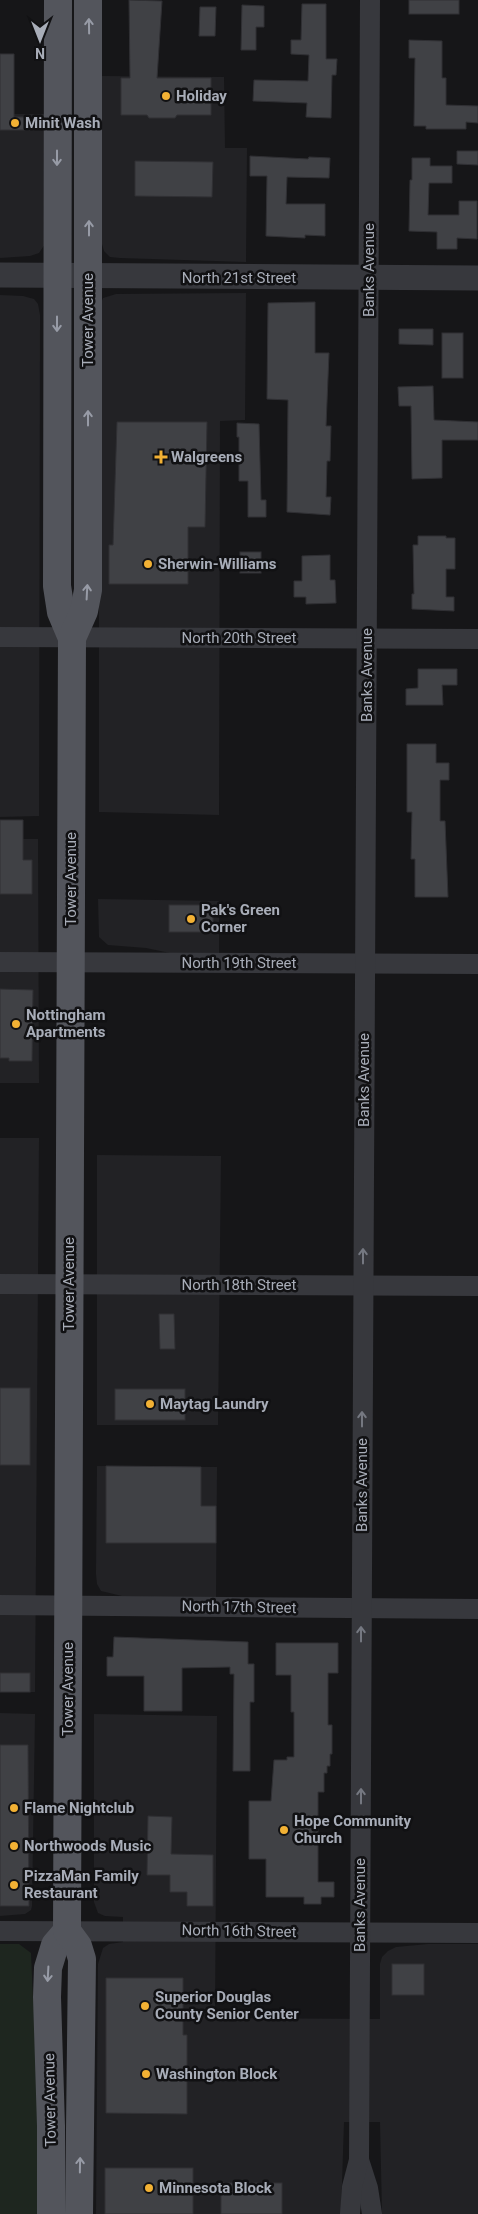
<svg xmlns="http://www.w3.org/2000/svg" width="478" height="2214" font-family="Roboto,sans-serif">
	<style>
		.built { fill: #222225 }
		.green { fill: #1e261f }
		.building { fill: #404145; stroke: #303034 }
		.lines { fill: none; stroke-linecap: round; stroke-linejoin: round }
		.minor { stroke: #37383d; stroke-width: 20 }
		.tertiary { stroke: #37383d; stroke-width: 25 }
		.primary { stroke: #53555c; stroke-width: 28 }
		.oneway { stroke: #979ba6 }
		.oneway2 { stroke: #757881 }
		.poi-dot { fill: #f2b134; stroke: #111113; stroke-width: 2 }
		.labels { text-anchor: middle; stroke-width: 5; stroke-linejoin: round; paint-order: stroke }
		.poi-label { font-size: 15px; font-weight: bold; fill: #a8adb8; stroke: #111113; text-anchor: start }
		.street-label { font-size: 15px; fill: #a8adb8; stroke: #111113 }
	</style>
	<rect width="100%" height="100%" fill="#161618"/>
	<g class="built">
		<path d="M102,76l122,1 1,71h22l-1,114 -126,-4 -10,-1 -6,-6 -2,-7z"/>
		<path d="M0,114h47v127l-8,12 -9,3 -30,2z"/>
		<path d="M246,293l-1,127 -25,1 -1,394 -120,-3v-504l4,-10 13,-4z"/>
		<path d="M0,295l23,1 11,3 4,5 2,11 -1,501 -39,1z"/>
		<path d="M0,839h38l1,244h-39z"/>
		<path d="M98,899l121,2v52h-49l-24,-5 -38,-3 -9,-8z"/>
		<path d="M0,1138h39l-4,554h-35z"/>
		<path d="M97,1155l124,1 -3,269h-121z"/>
		<path d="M97,1466l120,1 -1,132 -94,-3 -21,-5 -4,-7 -1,-10z"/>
		<path d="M0,1713l35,1 -3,192 -1,4 -6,4 -25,2z"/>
		<path d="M94,1714l123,2 -2,302 165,1v-55l2,-7 6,-6 8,-4 32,-3h50v270h-96l-2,-92h-36l-3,92h-245l2,-250 5,-16 6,-4 14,-2v-25l-18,-1 -7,-3 -4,-11z"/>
	</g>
	<path class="green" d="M0,1944h19l12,9 2,46 5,31v184h-38z"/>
	<g class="building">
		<path d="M129,0l33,1 -5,77h54v37h-34l-2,3h-26l-2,-3h-26v-37h9z"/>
		<rect x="409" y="0" width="50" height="14"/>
		<path d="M302,4h24v55h11l-1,16h-4l-1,43 -25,-1 1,-14 -54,-2 1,-21 54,1 1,-26 -18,-1v-14h10z"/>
		<path d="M242,5l22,1v21h-8v23h-15z"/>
		<path d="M200,7h16l-1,29h-16z"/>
		<path d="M409,40l33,1v37h4v27l32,1v17l-12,-1v7h-40v-3h-12l1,-68h-6z"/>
		<path d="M0,54h14v63h16v13h-30z"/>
		<path d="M457,151h21v14l-21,-1z"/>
		<path d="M250,156l58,3 1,-2 21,1 -1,20 -42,-1 -1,27h39v32l-20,-1v3l-39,-2 1,-60h-17z"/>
		<path d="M412,158h18v8h22v17h-23l-1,32h31v-14h18v38l-20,-1v11h-20v-17l-28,-1 1,-51h2z"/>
		<path d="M135,161l78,1 -1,35 -77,-1z"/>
		<path d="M315,302v51h14l-3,73h5l-1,35h-3l-1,36h5l-1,18 -43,-3 1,-112 -21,-1 1,-96z"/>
		<path d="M399,329h34v16l-34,-1z"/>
		<rect x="442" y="333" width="21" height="45"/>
		<path d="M433,386l1,34 44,2v18h-36v38l-30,1 -1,-73h-12l-1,-19z"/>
		<path d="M117,422h90l-2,105h-17v57h-79v-39h4z"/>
		<path d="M237,423l22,1 2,76h5v17h-18v-36h-9v-44h-2z"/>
		<path d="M418,536h28v2h9v31h-9v28h8v14l-42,-2v-15h2l-1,-49h5z"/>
		<rect x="240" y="552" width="21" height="21"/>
		<path d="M330,555v25h5l1,23 -30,1v-7h-12v-16h8v-25z"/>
		<path d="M418,669h39v16h-15l1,20h-37v-16l12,-1z"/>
		<path d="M407,744h29v19h13v17h-9v41h5l3,76h-33v-38h-4l1,-47h-5z"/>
		<path d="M0,820h23v40h9v34h-32z"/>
		<rect x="169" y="905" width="44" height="27"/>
		<path d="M0,989l33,1 -1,71h-23v-3h-9z"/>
		<path d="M159,1314h15l1,35h-15z"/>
		<rect x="0" y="1388" width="30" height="77"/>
		<rect x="115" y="1389" width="70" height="31"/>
		<path d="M106,1466l95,1v39h15v37h-110z"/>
		<path d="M114,1637l134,5v22h6v38h-4v69h-17l1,-97h-4v-7l-48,1v43h-38v-35h-37v-19h6z"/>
		<path d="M276,1643h62v30h-10v52h4v29h-2v12h-3v7h-3v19h-6v90h16v15h-13v7h-17v-7h-38v-38h-17v-58h22l3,-41h13v-3h7v-45h-3v-37h-15z"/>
		<rect x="0" y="1673" width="30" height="19"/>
		<path d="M0,1745h28l1,161h-29z"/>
		<path d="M148,1816l24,1 -1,37 42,1v51h-26v-14h-17v-17h-23z"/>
		<rect x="392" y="1964" width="32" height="31"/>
		<path d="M106,1978h77v57h4v79l-81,-1z"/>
		<rect x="105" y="2168" width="88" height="46"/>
		<rect x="221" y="2183" width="61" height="31"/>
	</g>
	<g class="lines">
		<g class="minor">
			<path d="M0,637l478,2"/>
			<path d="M0,962l478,2"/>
			<path d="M0,1284l478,2"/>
			<path d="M0,1605l478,4"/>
			<path d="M0,1931l478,2"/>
			<path d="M359,2160l9,28 4,26"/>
			<path d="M350,2214l2,-27 7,-27 11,-2160"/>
		</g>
		<path class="tertiary" d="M0,275l478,3"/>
		<g class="primary">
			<path d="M58,0l-1,586 4,26 11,26"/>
			<path d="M51,2214v-88l-4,-129 1,-29 7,-23 12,-14"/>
			<path d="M79,2214l3,-255 -4,-13 -11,-15 5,-1293 12,-27 4,-21v-590"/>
		</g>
	</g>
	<defs><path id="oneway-shaft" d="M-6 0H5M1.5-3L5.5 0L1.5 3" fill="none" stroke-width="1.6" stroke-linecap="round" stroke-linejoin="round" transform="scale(1.25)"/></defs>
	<g class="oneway">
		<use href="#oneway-shaft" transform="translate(89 26) rotate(-91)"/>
		<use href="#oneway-shaft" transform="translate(57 158) rotate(90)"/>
		<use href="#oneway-shaft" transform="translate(89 228) rotate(-90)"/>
		<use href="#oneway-shaft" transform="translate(57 324) rotate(90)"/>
		<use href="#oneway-shaft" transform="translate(88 418) rotate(-90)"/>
		<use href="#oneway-shaft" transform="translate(87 592) rotate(-87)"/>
		<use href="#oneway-shaft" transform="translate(48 1974) rotate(93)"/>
		<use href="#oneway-shaft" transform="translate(80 2165) rotate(-89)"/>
	</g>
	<g class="oneway2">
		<use href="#oneway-shaft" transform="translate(363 1256) rotate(-90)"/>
		<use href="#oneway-shaft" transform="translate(362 1419) rotate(-90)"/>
		<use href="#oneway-shaft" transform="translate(361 1634) rotate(-90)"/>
		<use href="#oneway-shaft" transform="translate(361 1796) rotate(-90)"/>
	</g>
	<g class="poi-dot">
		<circle cx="166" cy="96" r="5"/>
		<circle cx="15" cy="123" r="5"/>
		<path d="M158.5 449.5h5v5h5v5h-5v5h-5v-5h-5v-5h5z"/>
		<circle cx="148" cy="564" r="5"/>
		<circle cx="191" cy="919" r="5"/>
		<circle cx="16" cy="1024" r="5"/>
		<circle cx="150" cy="1404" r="5"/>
		<circle cx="14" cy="1808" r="5"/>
		<circle cx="284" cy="1830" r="5"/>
		<circle cx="14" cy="1846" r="5"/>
		<circle cx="14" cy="1885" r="5"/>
		<circle cx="145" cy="2006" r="5"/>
		<circle cx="146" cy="2074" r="5"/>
		<circle cx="149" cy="2188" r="5"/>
	</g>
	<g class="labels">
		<g class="poi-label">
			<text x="176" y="101">Holiday</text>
			<text x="25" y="128">Minit Wash</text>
			<text x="171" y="462">Walgreens</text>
			<text x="158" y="569">Sherwin-Williams</text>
			<text x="201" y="915">Pak's Green<tspan x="201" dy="17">Corner</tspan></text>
			<text x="26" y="1020">Nottingham<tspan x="26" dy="17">Apartments</tspan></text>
			<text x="160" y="1409">Maytag Laundry</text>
			<text x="24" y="1813">Flame Nightclub</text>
			<text x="294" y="1826">Hope Community<tspan x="294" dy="17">Church</tspan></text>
			<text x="24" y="1851">Northwoods Music</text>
			<text x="24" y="1881">PizzaMan Family<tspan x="24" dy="17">Restaurant</tspan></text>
			<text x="155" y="2002">Superior Douglas<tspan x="155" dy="17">County Senior Center</tspan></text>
			<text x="156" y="2079">Washington Block</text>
			<text x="159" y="2193">Minnesota Block</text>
		</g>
		<g class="street-label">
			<text transform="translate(369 270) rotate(-90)" y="5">Banks Avenue</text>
			<text x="239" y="283">North 21st Street</text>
			<text transform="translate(88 320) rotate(-90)" y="5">Tower Avenue</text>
			<text x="239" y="643">North 20th Street</text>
			<text transform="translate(367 675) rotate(-90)" y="5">Banks Avenue</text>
			<text transform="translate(71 879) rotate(-90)" y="5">Tower Avenue</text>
			<text x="239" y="968">North 19th Street</text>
			<text transform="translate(364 1080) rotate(-90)" y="5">Banks Avenue</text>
			<text transform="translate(69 1284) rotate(-90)" y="5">Tower Avenue</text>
			<text x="239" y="1290">North 18th Street</text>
			<text transform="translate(362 1485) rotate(-90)" y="5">Banks Avenue</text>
			<text transform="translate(239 1607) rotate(1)" y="5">North 17th Street</text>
			<text transform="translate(68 1689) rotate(-90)" y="5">Tower Avenue</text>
			<text transform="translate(360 1905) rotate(-90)" y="5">Banks Avenue</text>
			<text transform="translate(239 1931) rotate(1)" y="5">North 16th Street</text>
			<text transform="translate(50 2100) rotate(-91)" y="5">Tower Avenue</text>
		</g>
	</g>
	<g transform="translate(40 40) rotate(180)" stroke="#111113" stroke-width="4" paint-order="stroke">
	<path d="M0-4L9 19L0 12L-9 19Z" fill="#a8adb8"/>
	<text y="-8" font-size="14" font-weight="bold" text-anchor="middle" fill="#a8adb8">N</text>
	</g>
</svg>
